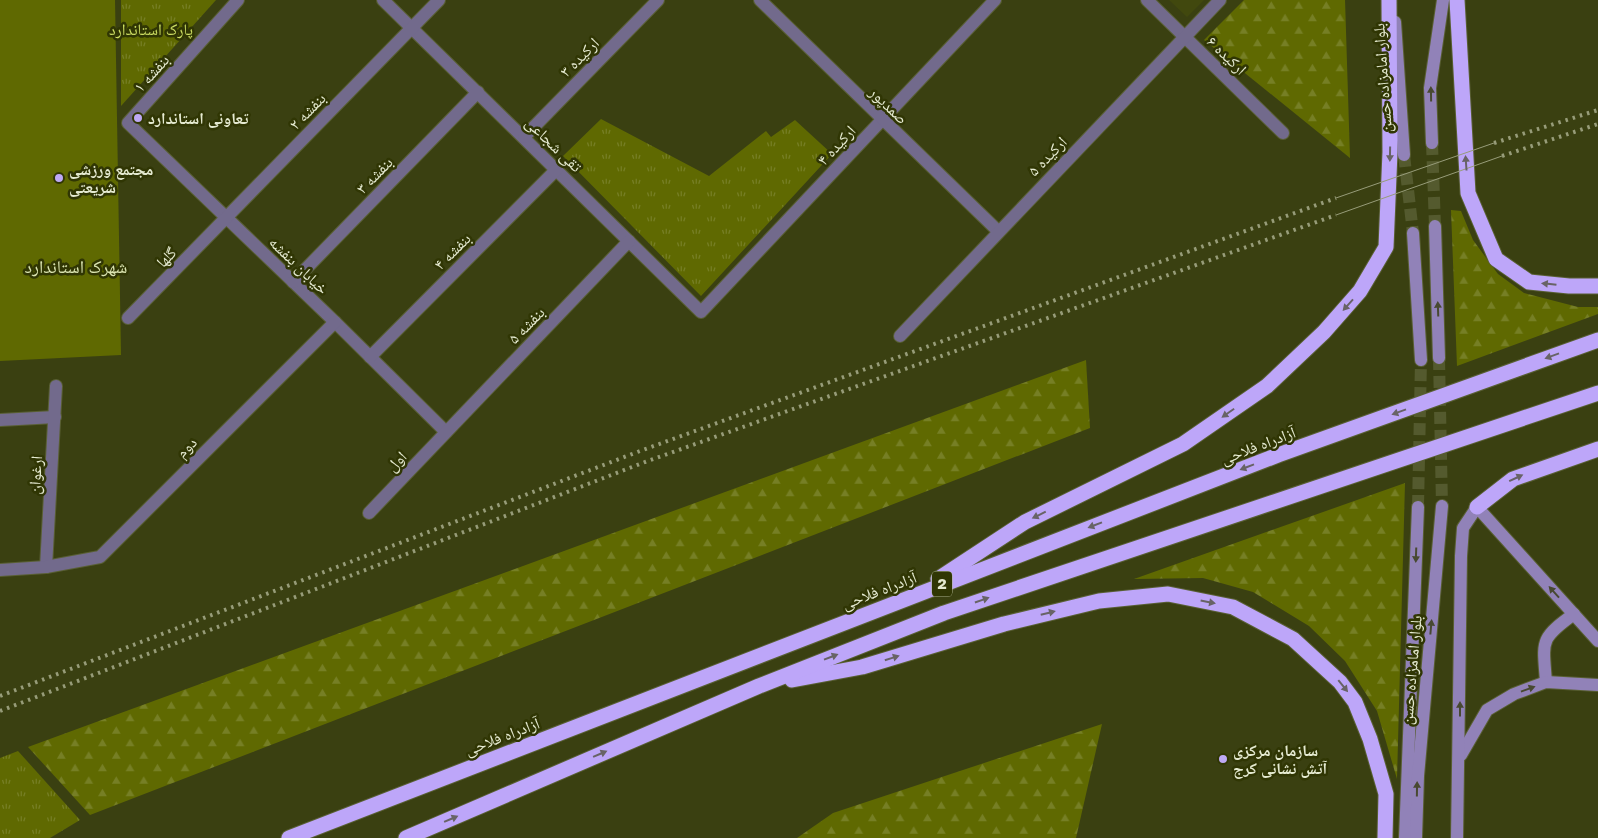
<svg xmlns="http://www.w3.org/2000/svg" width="1598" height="838" font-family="'Golos Text','Noto Naskh Arabic',sans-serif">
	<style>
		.built { fill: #41480e }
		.green { fill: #5f6901 }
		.forest { fill: url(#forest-firs) }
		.park { fill: url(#park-tufts) }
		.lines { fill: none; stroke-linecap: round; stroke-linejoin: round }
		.secondary-tunnel { stroke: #545a2e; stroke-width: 12; stroke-dasharray: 12 6; stroke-linecap: butt }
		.street-casing { stroke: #595f34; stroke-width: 14 }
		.secondary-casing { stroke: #595f34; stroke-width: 14 }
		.highway-casing { stroke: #595f34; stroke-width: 17 }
		.street { stroke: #726a8c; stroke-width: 12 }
		.secondary { stroke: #9182b8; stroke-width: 12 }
		.highway { stroke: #bda6f9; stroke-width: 15 }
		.tram { stroke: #979c79; stroke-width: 1 }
		.rail { stroke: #979c79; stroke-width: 4; stroke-dasharray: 2.5 5; stroke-linecap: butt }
		.oneway { fill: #484931 }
		.oneway2 { fill: #686366 }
		.poi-dot { fill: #bea9f5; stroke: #303604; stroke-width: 2 }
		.labels { text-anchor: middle; stroke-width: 5; stroke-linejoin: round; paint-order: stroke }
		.shield { fill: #303604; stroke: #afb494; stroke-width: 1 }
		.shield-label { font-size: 15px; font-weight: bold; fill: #e5ead1 }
		.park-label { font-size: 16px; fill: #cdde63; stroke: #303604 }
		.street-label { font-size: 16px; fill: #e5ead1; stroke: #303604 }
		.poi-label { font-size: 16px; font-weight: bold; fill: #e5ead1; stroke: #303604; text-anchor: start }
		.neighbourhood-label { font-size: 18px; fill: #dce5b2; stroke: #303604 }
	</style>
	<defs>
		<pattern id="forest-firs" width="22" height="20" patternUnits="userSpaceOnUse" patternTransform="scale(1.25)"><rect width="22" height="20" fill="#5f6901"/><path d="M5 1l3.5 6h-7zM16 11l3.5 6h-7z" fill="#767f25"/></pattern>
		<pattern id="park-tufts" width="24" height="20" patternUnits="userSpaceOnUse" patternTransform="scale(1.25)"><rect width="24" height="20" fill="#5f6901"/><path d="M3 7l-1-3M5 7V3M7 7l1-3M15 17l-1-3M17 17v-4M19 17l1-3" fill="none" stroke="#767f25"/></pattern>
	</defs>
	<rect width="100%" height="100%" fill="#3a4011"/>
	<path class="built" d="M1169,0h35l-17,17z"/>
	<path class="green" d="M0,0h115l6,355 -121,6z"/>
	<g class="forest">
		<path d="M1244,0h101l5,158 -146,-118z"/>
		<path d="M1451,210l10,1 12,29 25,34 26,19 54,14h20v7l-141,52z"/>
		<path d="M1086,360l4,68 -1000,387 -62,-68z"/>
		<path d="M1405,483l-8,296 -20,-68 -32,-50 -36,-35 -56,-34 -50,-14 -69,1z"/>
		<path d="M1102,724l-26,114h-279l36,-25z"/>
	</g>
	<g class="park">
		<path d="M121,0h95l-95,106z"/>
		<path d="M601,119l108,57 57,-45 5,6 24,-17 37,34 -131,142 -138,-140z"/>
		<path d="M18,751l62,69 -30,18h-50v-80z"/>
	</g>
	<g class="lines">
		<g class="secondary-tunnel">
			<path d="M1432,143l3,83"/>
			<path d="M1404,155l9,78"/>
			<path d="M1439,358l3,148"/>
			<path d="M1418,507l3,-147"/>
		</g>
		<g class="street-casing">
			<g id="street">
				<path d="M238,0l-110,123 207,199 111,110"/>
				<path d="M383,0l318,312 294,-312"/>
				<path d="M760,0l238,231"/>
				<path d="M1147,0l136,133"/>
				<path d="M524,137l134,-137"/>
				<path d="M293,282l185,-190"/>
				<path d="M128,318l311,-318"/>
				<path d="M900,336l320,-336"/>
				<path d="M370,357l187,-188"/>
				<path d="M0,420l55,-3"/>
				<path d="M369,513l260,-272"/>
				<path d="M46,567l10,-181"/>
				<path d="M0,570l46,-3 54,-10 235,-235"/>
			</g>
		</g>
		<g class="secondary-casing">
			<g id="secondary">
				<path d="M1395,22l9,133"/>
				<path d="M1432,143l-2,-55 13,-88"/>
				<path d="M1435,226l4,132"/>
				<path d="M1413,233l8,127"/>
				<path d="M1546,682c-3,-41 -7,-43 28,-68"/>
				<path d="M1461,755l26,-45 27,-16 32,-12 52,3"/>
				<path d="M1405,838l13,-331"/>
				<path d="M1416,838l2,-62 24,-270"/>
				<path d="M1457,838l4,-282 2,-28 14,-21 121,134"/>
			</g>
		</g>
		<g class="highway-casing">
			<g id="highway">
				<path d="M1457,0l11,193 28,66 33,23 40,4h29"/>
				<path d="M1477,507l36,-28 85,-30"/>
				<path d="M938,579l87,-57 158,-78 84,-58 57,-54 36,-41 26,-44 4,-95 -1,-152"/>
				<path d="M792,680l70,-13 142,-43 95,-23 69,-7 65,13 60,32 47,43 15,20 15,37 16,55 -1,44"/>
				<path d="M289,838l989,-383 320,-115"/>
				<path d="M406,838l353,-152 185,-73 654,-220"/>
			</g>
		</g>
		<use href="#street" class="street"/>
		<use href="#secondary" class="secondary"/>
		<use href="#highway" class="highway"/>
		<g class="tram">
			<path d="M1336,198l158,-55"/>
			<path d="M1336,215l166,-59"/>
		</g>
		<g class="rail">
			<path d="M1494,143l104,-33"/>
			<path d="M1502,156l96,-32"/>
			<path d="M0,696l640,-245 696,-253"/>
			<path d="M0,711l645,-249 691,-247"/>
		</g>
	</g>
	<defs><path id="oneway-solid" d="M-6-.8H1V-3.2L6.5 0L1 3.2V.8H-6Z" transform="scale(1.25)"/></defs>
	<g class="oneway">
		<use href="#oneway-solid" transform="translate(1431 94) rotate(-91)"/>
		<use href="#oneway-solid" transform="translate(1438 309) rotate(-92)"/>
		<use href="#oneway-solid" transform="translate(1416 555) rotate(92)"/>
		<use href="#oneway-solid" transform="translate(1554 592) rotate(-132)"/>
		<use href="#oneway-solid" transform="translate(1431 627) rotate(-85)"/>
		<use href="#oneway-solid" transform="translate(1528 689) rotate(-20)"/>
		<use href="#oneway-solid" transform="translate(1460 709) rotate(-90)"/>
		<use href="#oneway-solid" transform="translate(1417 789) rotate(-89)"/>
	</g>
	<g class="oneway2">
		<use href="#oneway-solid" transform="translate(1390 154) rotate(91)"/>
		<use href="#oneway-solid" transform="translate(1466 163) rotate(-94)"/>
		<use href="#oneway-solid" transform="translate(1549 284) rotate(-174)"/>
		<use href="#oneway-solid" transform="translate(1348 305) rotate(132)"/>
		<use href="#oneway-solid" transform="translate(1552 356) rotate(160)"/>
		<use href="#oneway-solid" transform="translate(1399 412) rotate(160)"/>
		<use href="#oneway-solid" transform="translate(1228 413) rotate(145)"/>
		<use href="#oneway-solid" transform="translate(1247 467) rotate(159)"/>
		<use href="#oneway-solid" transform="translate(1516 478) rotate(-25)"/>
		<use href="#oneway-solid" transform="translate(1039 515) rotate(154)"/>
		<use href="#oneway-solid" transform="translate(1095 525) rotate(159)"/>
		<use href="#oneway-solid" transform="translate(982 600) rotate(-19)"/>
		<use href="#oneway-solid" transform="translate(1208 602) rotate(11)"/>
		<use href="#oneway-solid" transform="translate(1048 613) rotate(-14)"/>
		<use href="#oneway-solid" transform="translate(831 657) rotate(-21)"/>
		<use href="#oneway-solid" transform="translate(892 658) rotate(-17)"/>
		<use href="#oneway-solid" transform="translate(1343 686) rotate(51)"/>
		<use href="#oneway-solid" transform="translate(600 754) rotate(-23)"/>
		<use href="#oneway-solid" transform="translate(451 819) rotate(-23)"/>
	</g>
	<g class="poi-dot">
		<circle cx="138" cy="118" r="5"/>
		<circle cx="59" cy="178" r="5"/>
		<circle cx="1223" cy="759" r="5"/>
	</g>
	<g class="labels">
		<rect class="shield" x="932" y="571.5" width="20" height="25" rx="4"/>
		<g class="shield-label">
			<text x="942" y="589">2</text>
		</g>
		<g class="park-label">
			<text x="151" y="35">پارک استاندارد</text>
		</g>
		<g class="street-label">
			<text transform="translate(1227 55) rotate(44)" y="6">ارکیده ۶</text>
			<text transform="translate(579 57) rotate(-45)" y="6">ارکیده ۳</text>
			<text transform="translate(151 73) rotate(-48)" y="6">بنفشه ۱</text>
			<text transform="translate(1382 78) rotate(-94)" y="6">بلوار امامزاده حسن</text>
			<text transform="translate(889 105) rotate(44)" y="6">صمدپور</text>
			<text transform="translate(307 111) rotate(-46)" y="6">بنفشه ۲</text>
			<text transform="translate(554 144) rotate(44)" y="6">تقی شجاعی</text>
			<text transform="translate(836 145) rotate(-47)" y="6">ارکیده ۴</text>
			<text transform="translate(1047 156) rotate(-46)" y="6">ارکیده ۵</text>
			<text transform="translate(374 175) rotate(-46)" y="6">بنفشه ۳</text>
			<text transform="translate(452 251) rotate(-45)" y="6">بنفشه ۴</text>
			<text transform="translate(166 257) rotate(-45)" y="6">گلها</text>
			<text transform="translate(299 265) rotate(44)" y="6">خیابان بنفشه</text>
			<text transform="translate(526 325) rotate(-46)" y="6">بنفشه ۵</text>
			<text transform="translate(1258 445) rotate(-21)" y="6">آزادراه فلاحی</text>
			<text transform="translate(186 447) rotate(-45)" y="6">دوم</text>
			<text transform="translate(396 461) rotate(-46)" y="6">اول</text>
			<text transform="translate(35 475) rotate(-86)" y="6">ارغوان</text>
			<text transform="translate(879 590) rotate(-21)" y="6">آزادراه فلاحی</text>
			<text transform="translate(1411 670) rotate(-85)" y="6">بلوار امامزاده حسن</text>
			<text transform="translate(502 736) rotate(-21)" y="6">آزادراه فلاحی</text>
		</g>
		<g class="poi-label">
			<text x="148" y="124">تعاونی استاندارد</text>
			<text x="69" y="175">مجتمع ورزشی<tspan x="69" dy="18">شریعتی</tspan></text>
			<text x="1233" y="756">سازمان مرکزی<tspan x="1233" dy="18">آتش نشانی کرج</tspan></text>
		</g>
		<g class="neighbourhood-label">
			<text x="76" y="273">شهرک استاندارد</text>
		</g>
	</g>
</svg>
